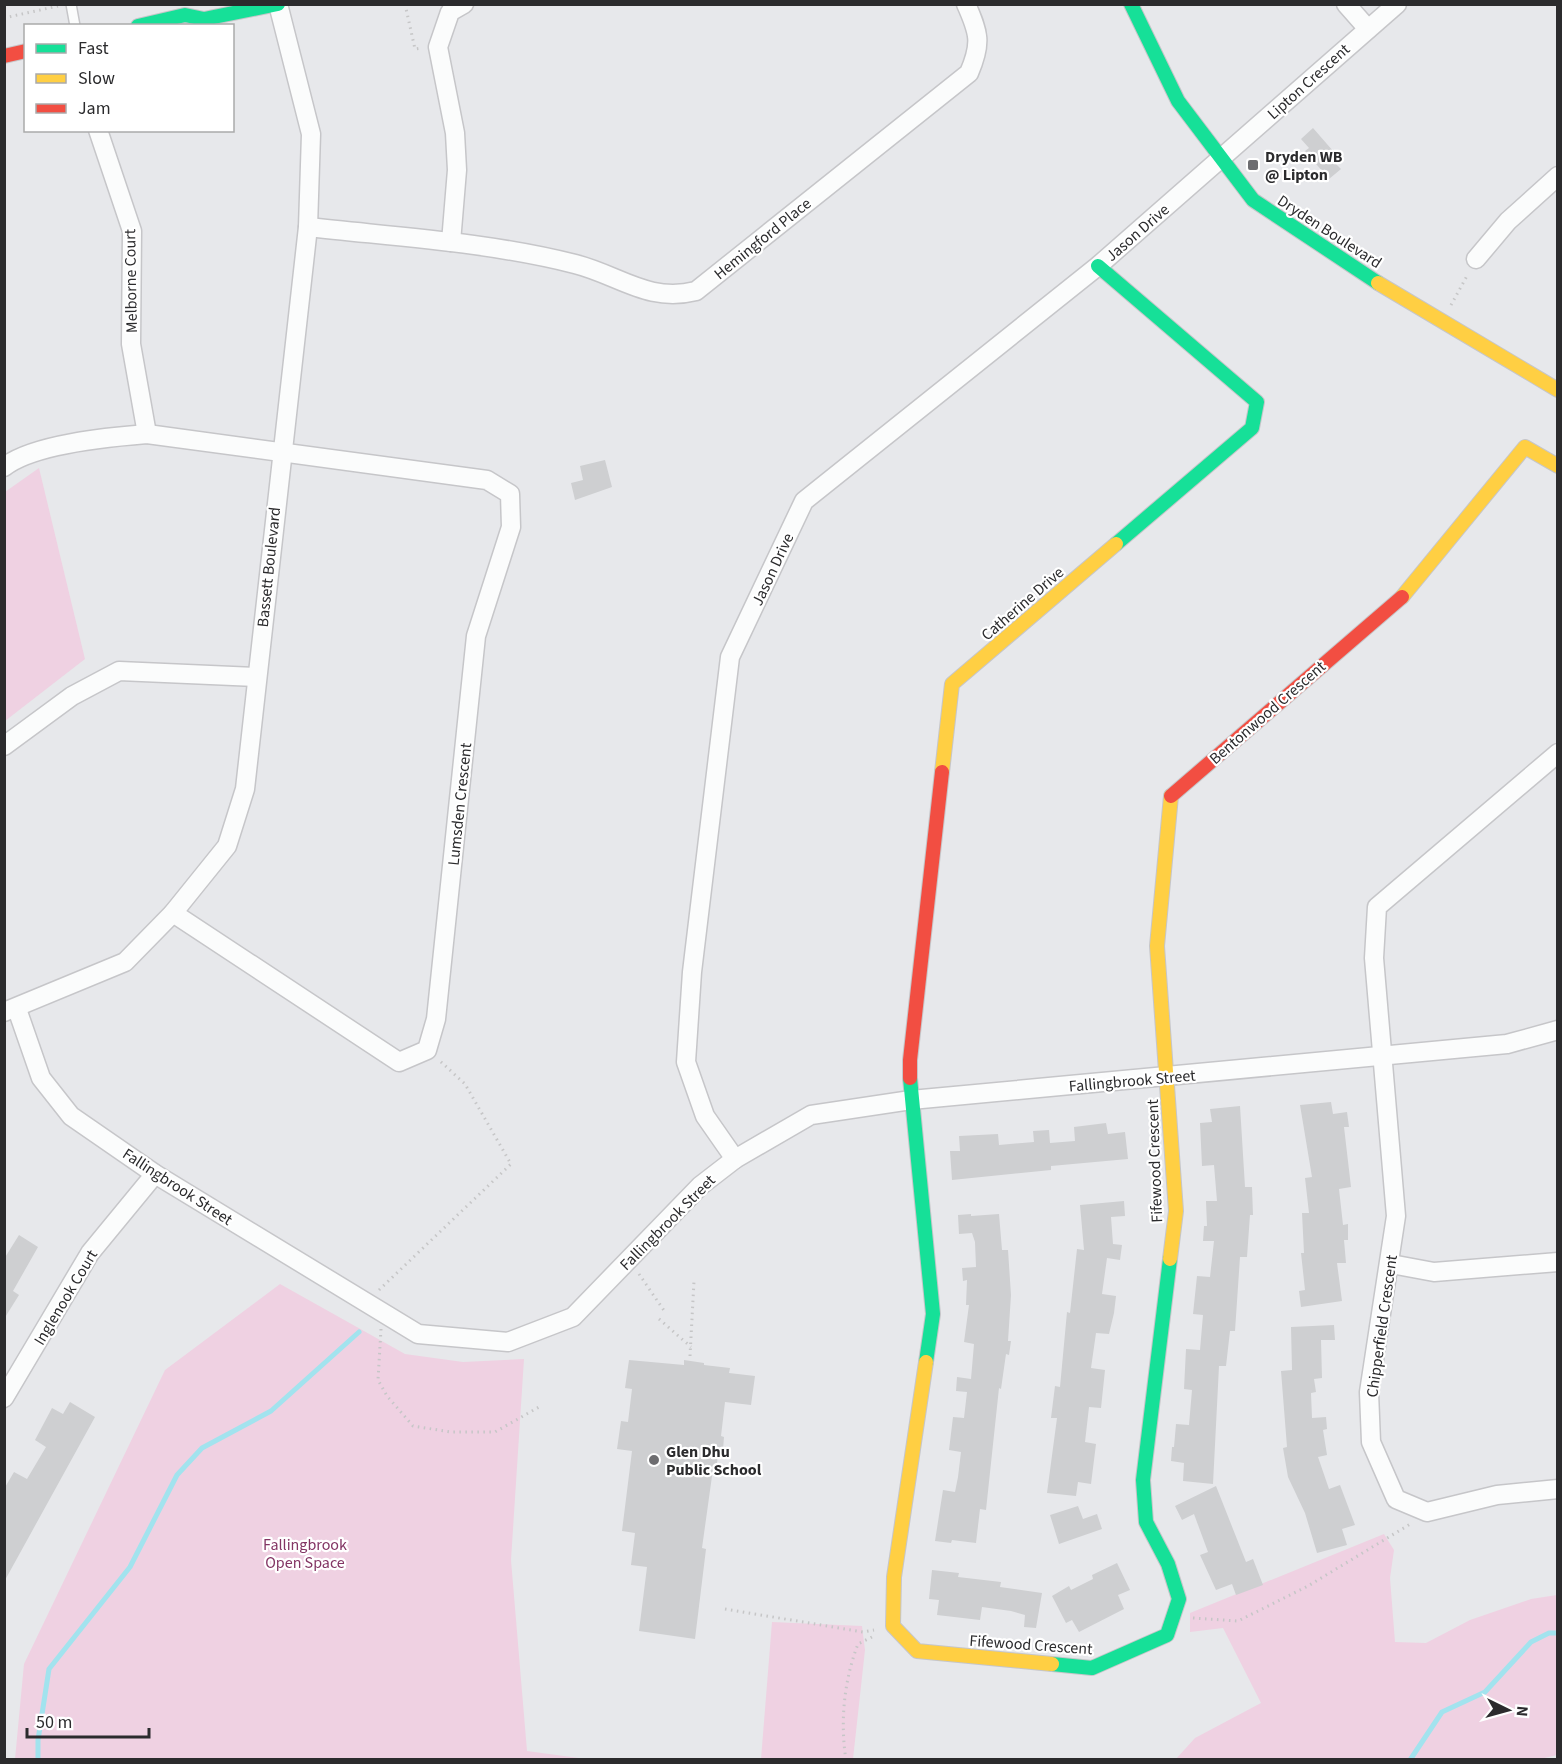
<svg xmlns="http://www.w3.org/2000/svg" width="1562" height="1764" font-family="'Source Sans 3',sans-serif">
	<style>
		.green { fill: #efd1e2 }
		.lines { fill: none; stroke-linecap: round; stroke-linejoin: round }
		.stream { stroke: #a2e3ee; stroke-width: 5 }
		.building { fill: #cecfd1 }
		.lane-casing { stroke: #c6c6c9; stroke-width: 12 }
		.street-casing { stroke: #c6c6c9; stroke-width: 21 }
		.fast-casing { stroke: #c6c6c9; stroke-width: 16 }
		.slow-casing { stroke: #c6c6c9; stroke-width: 16 }
		.jam-casing { stroke: #c6c6c9; stroke-width: 16 }
		.path { stroke: #c6c6c7; stroke-width: 3; stroke-dasharray: 1.5 4.5; stroke-linecap: butt }
		.lane { stroke: #fbfcfc; stroke-width: 9 }
		.street { stroke: #fbfcfc; stroke-width: 18 }
		.fast { stroke: #16e098; stroke-width: 14 }
		.slow { stroke: #ffcf43; stroke-width: 14 }
		.jam { stroke: #f24e42; stroke-width: 14 }
		.poi-dot { fill: #6d6d70; stroke: #fff; stroke-width: 2 }
		.labels { text-anchor: middle; stroke-width: 4.5; stroke-linejoin: round; paint-order: stroke }
		.street-label { font-size: 16px; fill: #2b2b2d; stroke: #fff }
		.poi-label { font-size: 16px; font-weight: bold; fill: #2b2b2d; stroke: #fff; text-anchor: start }
		.park-label { font-size: 16px; fill: #833564; stroke: #fff }
	</style>
	<rect width="100%" height="100%" fill="#e7e8eb"/>
	<g class="green">
		<path d="M39,468l46,191 -80,62v-229z"/>
		<path d="M280,1284l125,70 58,8 61,-3 -13,201 16,191 59,8h-571l9,-95 141,-294z"/>
		<path d="M1384,1534l10,16 -4,28 5,64 31,1 44,-23 61,-21 26,-4v160l-21,5h-361l20,-22 66,-35 -38,-75 -33,4v-19z"/>
		<path d="M772,1622l90,4 3,24 -12,109h-92z"/>
	</g>
	<g class="lines">
		<g class="stream">
			<path d="M38,1760v-20l11,-71 81,-102 47,-92 25,-27 69,-37 88,-79"/>
			<path d="M1410,1760l32,-48 43,-20 46,-50 18,-9h9"/>
		</g>
	</g>
	<g class="building">
		<path d="M1313,128l27,31 -5,4 6,6 -12,10 -24,-28 4,-3 -8,-9z"/>
		<path d="M605,460l7,27 -37,13 -4,-17 12,-3 -3,-14z"/>
		<path d="M1331,1102l2,12 14,-2 2,15h-5l7,60 -12,2 4,36 5,-1v16h-4l2,23h-9l5,38 -41,6 -2,-16 6,-1 -4,-37h3l-2,-40h7l-4,-35 7,-1 -12,-72z"/>
		<path d="M1240,1106l5,81h7l1,28h-3l-3,42h-7l-5,74h-5l-4,35h-7l-6,118 -30,-3 1,-18 -13,-2 1,-14h2l2,-23 13,1 3,-35 -8,-1 2,-40 14,1 3,-35 -10,-1 4,-38 13,1 4,-36h-11l1,-15h3l-1,-25h11l-3,-36 -12,1 -2,-43 12,-1 -2,-13z"/>
		<path d="M1106,1123l2,11 17,-2 3,27 -77,7v4l-99,10 -2,-29h10l-1,-15 39,-2 1,11 35,-3 -1,-11 16,-1 1,13 25,-2 -1,-14z"/>
		<path d="M1124,1201l1,15 -14,1 2,27 9,1 -2,15 -13,-2 -5,36 14,2 -2,17 -5,21 -13,-1 -5,35 14,2 -4,38 -12,-1 -4,35 11,2 -5,40 -13,-2 -2,14 -29,-3 10,-75h-6l4,-32 5,1 7,-75 3,1 7,-64 7,1 -4,-45z"/>
		<path d="M971,1214v2l28,-2 3,36h6l3,45 -3,46h3l-2,14 -3,-1 -5,35 -2,-1 -13,122 -6,-1 -4,34 -24,-3 -1,3 -16,-2 8,-51 12,2 3,-15 3,-25 -12,-2 4,-33 11,1 3,-26 -11,-1 1,-14 14,2 3,-35 -10,-2 5,-37h-3l1,-25 -4,1 -1,-13 14,-1 -1,-25 -3,-9 -13,1 -1,-19z"/>
		<path d="M19,1235l19,12 -25,44 6,4 -15,24v-60z"/>
		<path d="M1334,1325l1,15h-14l1,38 -8,1 2,13 -5,1 1,25 14,-1 1,12 -4,1 4,25 -9,2 11,32 11,-4 15,40 -13,4 5,16 -30,8 -12,-40 -17,-36 -5,-29 4,-1 -6,-76 11,-1 -1,-43z"/>
		<path d="M629,1360l55,5v-5l20,3v2l26,3 -1,5 26,3 -4,29 -26,-3 -4,34 3,1 -1,13 -4,-1 -3,21 -3,-1 -11,79 4,1 -11,90 -56,-8 8,-64 -16,-2 4,-32 -13,-2 10,-80 -15,-2 4,-28 7,1 4,-33 -7,-1z"/>
		<path d="M70,1402l25,15 -91,165v-93l10,-17 13,7 19,-32 -11,-7 17,-32 11,6z"/>
		<path d="M1216,1486l30,76 7,-3 10,26 -27,10 -4,-11 -16,6 -16,-35 8,-3 -14,-38 -12,6 -7,-14z"/>
		<path d="M1078,1506l5,13 14,-5 5,15 -43,15 -9,-29z"/>
		<path d="M1117,1563l13,27 -12,5 6,14 -45,23 -7,-12 -6,3 -14,-27 17,-10 2,4 22,-11 -1,-4z"/>
		<path d="M932,1570l27,3 -1,4 43,5 -1,5 42,6 -6,35 -12,-1 1,-12 -14,-4 -29,-4 -2,13 -43,-5 2,-15 -10,-1z"/>
	</g>
	<g class="lines">
		<g class="lane-casing">
			<path id="lane" d="M71,4l4,22"/>
		</g>
		<g class="street-casing">
			<g id="street">
				<path d="M1346,4l22,25"/>
				<path d="M98,130l34,101 -1,113 16,90"/>
				<path d="M308,227c89,10 180,15 267,37 44,11 73,39 121,27l273,-218c13,-30 10,-40 -3,-69"/>
				<path d="M451,242l6,-72 -2,-37 -17,-86 12,-35 14,-8"/>
				<path d="M1476,259l32,-38 50,-45"/>
				<path d="M4,467c29,-23 105,-30 143,-33l340,46 23,14 1,33 -35,109 -40,383 -9,31 -28,12 -226,-149"/>
				<path d="M4,746l68,-50 47,-25 137,6"/>
				<path d="M1558,753l-181,154 -3,51 22,258 -27,176 2,50 25,57 31,13 70,-17 61,-6"/>
				<path d="M17,1009l24,69 30,38 84,58 263,160 90,8 65,-25 127,-131 35,-27 76,-44 100,-15 596,-56 51,-14"/>
				<path d="M4,1012l121,-50 48,-49 54,-67 18,-57 63,-562 3,-93 -33,-130"/>
				<path d="M735,1159l-30,-43 -19,-54 6,-90 38,-315 74,-156 294,-235 299,-262"/>
				<path d="M1391,1264l43,8 124,-10"/>
				<path d="M4,1398l86,-145 65,-79"/>
			</g>
		</g>
		<g class="fast-casing">
			<g id="fast">
				<path d="M1131,4l47,97 75,99 125,83"/>
				<path d="M138,26l47,-11 19,4 74,-15"/>
				<path d="M1098,266l159,136 -5,26 -136,116"/>
				<path d="M910,1078l23,236 -7,48"/>
				<path d="M1052,1664l40,4 75,-33 12,-36 -11,-35 -22,-42 -3,-42 27,-221"/>
			</g>
		</g>
		<g class="slow-casing">
			<g id="slow">
				<path d="M1378,283l180,107"/>
				<path d="M1402,597l123,-150 33,19"/>
				<path d="M942,772l10,-88 164,-140"/>
				<path d="M1170,1259l6,-48 -19,-265 14,-150"/>
				<path d="M926,1362l-32,215 -1,49 24,25 135,13"/>
			</g>
		</g>
		<g class="jam-casing">
			<g id="jam">
				<path d="M4,56l22,-5"/>
				<path d="M1171,796l231,-199"/>
				<path d="M910,1078v-18l32,-288"/>
			</g>
		</g>
		<g class="path">
			<path d="M405,4l10,45 7,-1"/>
			<path d="M4,18l54,-12"/>
			<path d="M1451,305l17,-31"/>
			<path d="M639,1274l26,38"/>
			<path d="M379,1290l132,-126 -46,-80 -25,-23"/>
			<path d="M659,1319l32,28"/>
			<path d="M381,1329l-3,51 9,16 26,30 38,6h44l44,-25"/>
			<path d="M690,1356l4,-75"/>
			<path d="M725,1609l138,23 11,-2"/>
			<path d="M1193,1618l45,3 70,-35 104,-63"/>
			<path d="M846,1760c-6,-38 -2,-80 12,-116l18,-9"/>
		</g>
		<use href="#lane" class="lane"/>
		<use href="#street" class="street"/>
		<use href="#fast" class="fast"/>
		<use href="#slow" class="slow"/>
		<use href="#jam" class="jam"/>
	</g>
	<g class="poi-dot">
		<rect x="1247" y="159" width="12" height="12" rx="3"/>
		<circle cx="654" cy="1460" r="6"/>
	</g>
	<g class="labels">
		<g class="street-label">
			<text transform="translate(1308 81) rotate(-42)" y="6">Lipton Crescent</text>
			<text transform="translate(1330 231) rotate(33)" y="6">Dryden Boulevard</text>
			<text transform="translate(1137 232) rotate(-41)" y="6">Jason Drive</text>
			<text transform="translate(762 238) rotate(-39)" y="6">Hemingford Place</text>
			<text transform="translate(130 281) rotate(-91)" y="6">Melborne Court</text>
			<text transform="translate(268 567) rotate(-84)" y="6">Bassett Boulevard</text>
			<text transform="translate(772 569) rotate(-65)" y="6">Jason Drive</text>
			<text transform="translate(1022 603) rotate(-41)" y="6">Catherine Drive</text>
			<text transform="translate(1267 712) rotate(-41)" y="6">Bentonwood Crescent</text>
			<text transform="translate(459 804) rotate(-84)" y="6">Lumsden Crescent</text>
			<text transform="translate(1132 1080) rotate(-5)" y="6">Fallingbrook Street</text>
			<text transform="translate(1154 1161) rotate(-92)" y="6">Fifewood Crescent</text>
			<text transform="translate(178 1186) rotate(33)" y="6">Fallingbrook Street</text>
			<text transform="translate(667 1222) rotate(-45)" y="6">Fallingbrook Street</text>
			<text transform="translate(65 1297) rotate(-59)" y="6">Inglenook Court</text>
			<text transform="translate(1381 1326) rotate(-82)" y="6">Chipperfield Crescent</text>
			<text transform="translate(1031 1644) rotate(4)" y="6">Fifewood Crescent</text>
		</g>
		<g class="poi-label">
			<text x="1265" y="162">Dryden WB<tspan x="1265" dy="18">@ Lipton</tspan></text>
			<text x="666" y="1457">Glen Dhu<tspan x="666" dy="18">Public School</tspan></text>
		</g>
		<g class="park-label">
			<text x="305" y="1550">Fallingbrook<tspan x="305" dy="18">Open Space</tspan></text>
		</g>
	</g>
	<rect width="1562" height="1764" fill="none" stroke="#2b2b2d" stroke-width="12"/>
	<rect x="24" y="24" width="210" height="108" fill="#ffffff" stroke="#aaaaab" stroke-width="1.5"/>
	<rect x="36" y="44" width="30" height="9" fill="#16e098" stroke="#aaaaab" stroke-width="1.5"/>
	<text x="78" y="54" font-size="18" fill="#2b2b2d">Fast</text>
	<rect x="36" y="74" width="30" height="9" fill="#ffcf43" stroke="#aaaaab" stroke-width="1.5"/>
	<text x="78" y="84" font-size="18" fill="#2b2b2d">Slow</text>
	<rect x="36" y="104" width="30" height="9" fill="#f24e42" stroke="#aaaaab" stroke-width="1.5"/>
	<text x="78" y="114" font-size="18" fill="#2b2b2d">Jam</text>
	<g transform="translate(1508 1710) rotate(95)" stroke="#ffffff" stroke-width="4.5" paint-order="stroke">
	<path d="M0-4.5L10 22L0 15L-10 22Z" fill="#2b2b2d"/>
	<text y="-9" font-size="16" font-weight="bold" text-anchor="middle" fill="#2b2b2d">N</text>
	</g>
	<path d="M27 1728v9h122v-9" fill="none" stroke="#2b2b2d" stroke-width="3"/>
	<text x="36" y="1728" font-size="18" fill="#2b2b2d" stroke="#ffffff" stroke-width="4.5" paint-order="stroke">50 m</text>
</svg>
